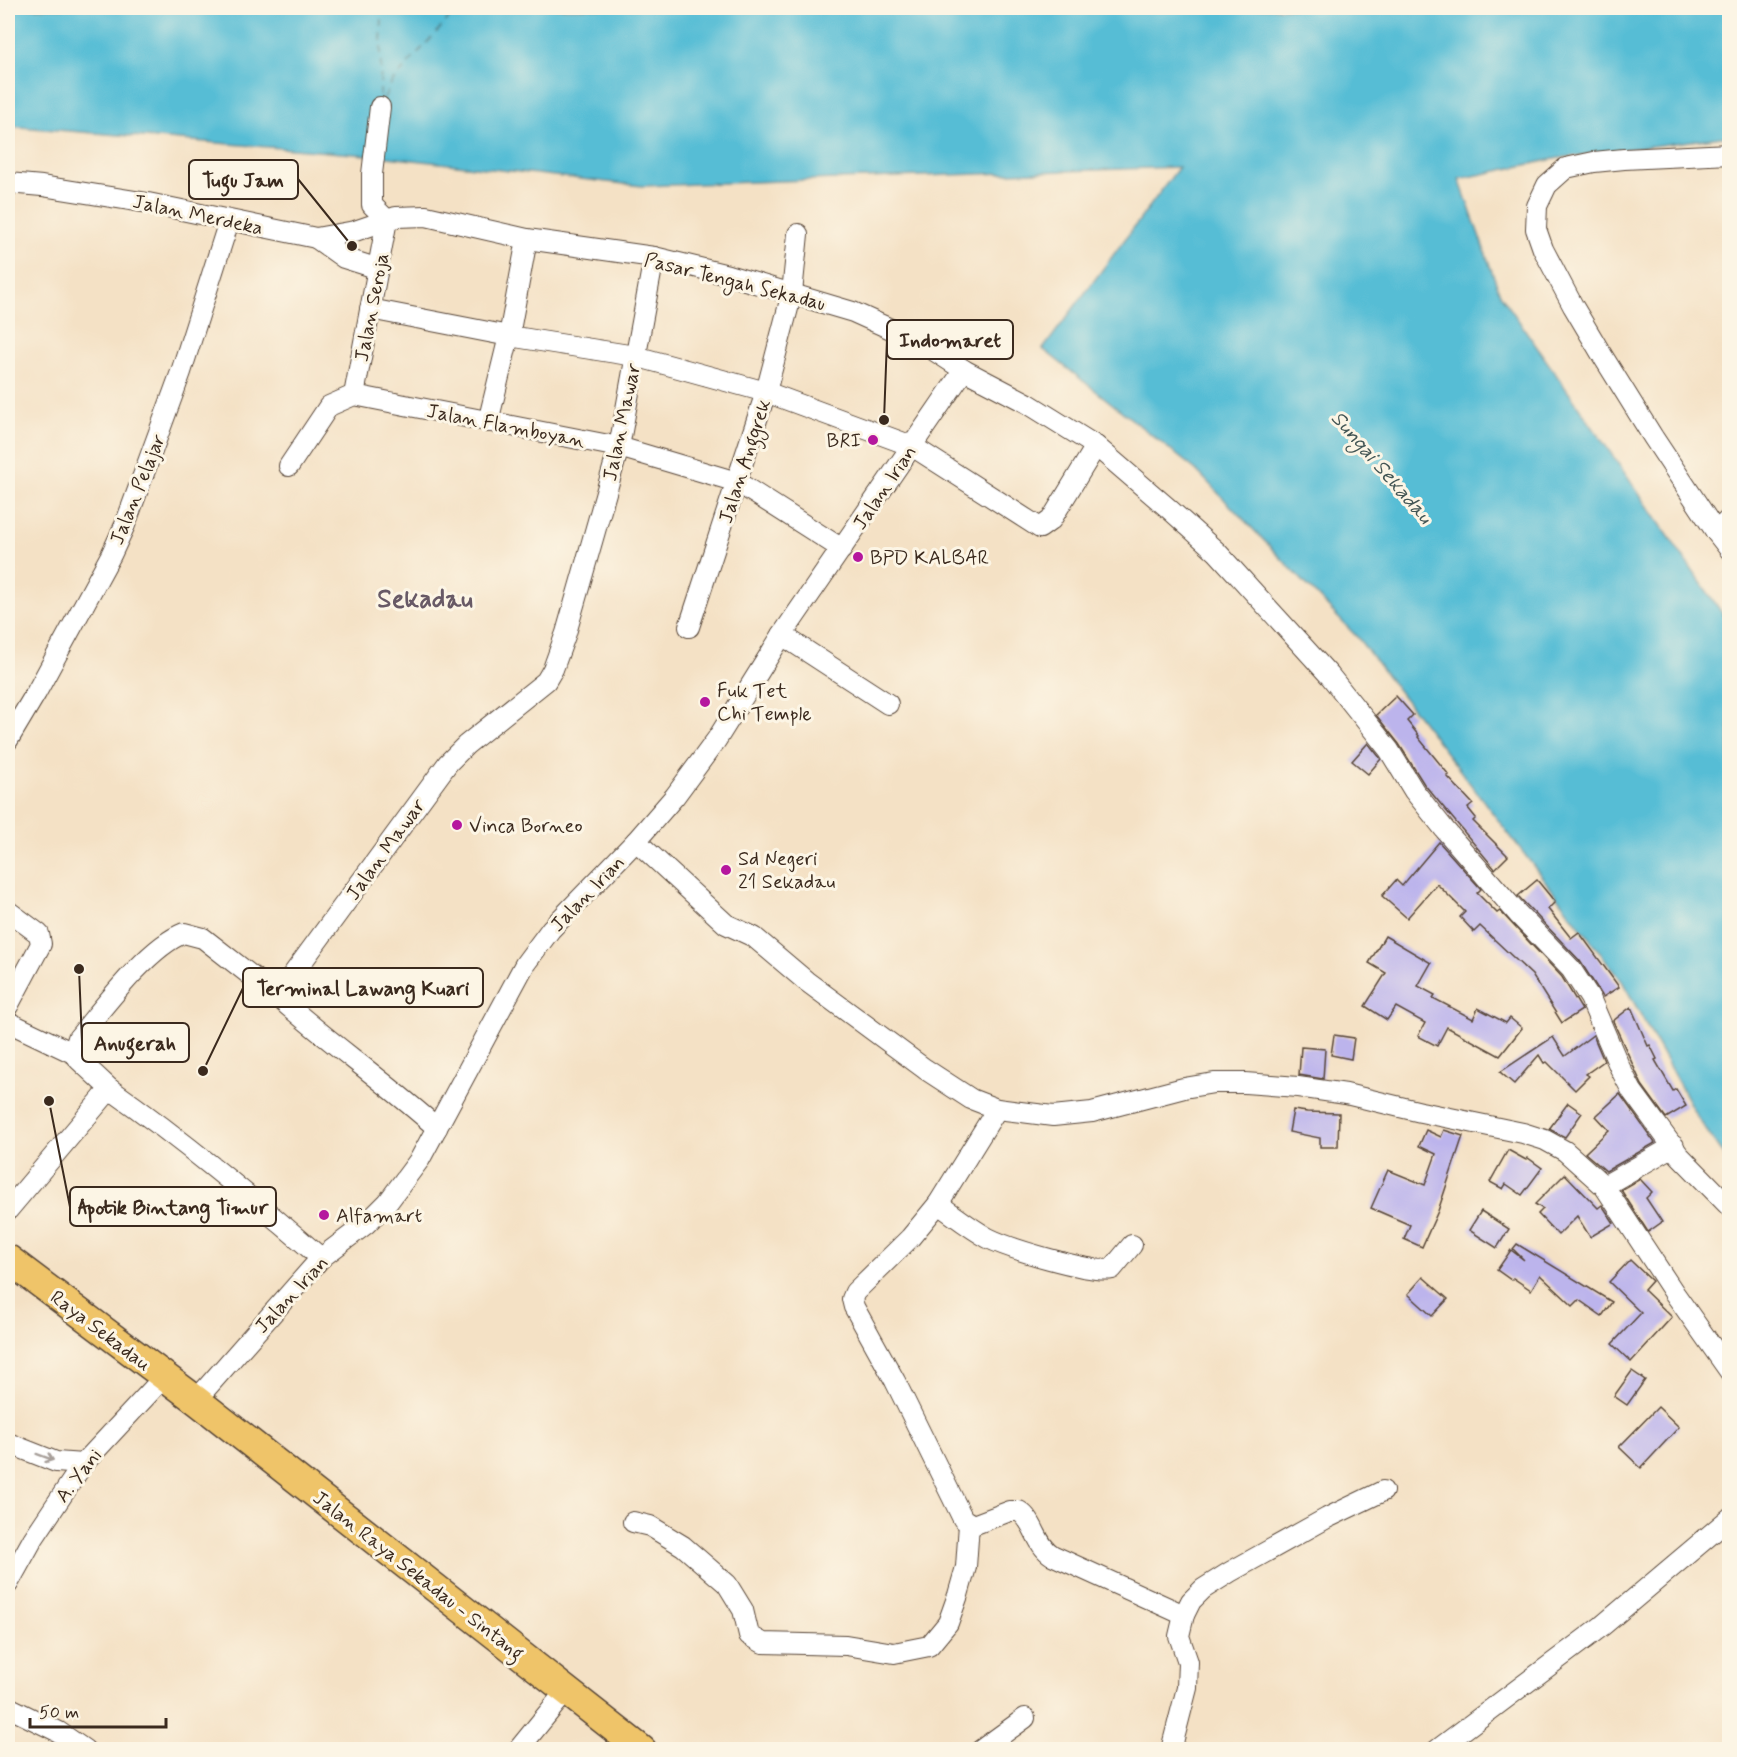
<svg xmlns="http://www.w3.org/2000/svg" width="1737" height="1757" font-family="Mynerve,sans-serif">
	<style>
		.water { fill: #57bdd5; stroke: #49747a; stroke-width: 1.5 }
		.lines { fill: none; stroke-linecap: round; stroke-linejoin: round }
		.ferry { stroke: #435655; stroke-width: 1.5; stroke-dasharray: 8 6; stroke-linecap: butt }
		.building { fill: #bcb4ec }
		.minor-casing { stroke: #574537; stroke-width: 22 }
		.highway-casing { stroke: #574537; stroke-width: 31 }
		.minor { stroke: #fff; stroke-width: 20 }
		.highway { stroke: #efc469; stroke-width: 28 }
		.oneway { stroke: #a79f9a }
		.poi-dot { fill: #b5179e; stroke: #fcf5e5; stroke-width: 2 }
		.labels { text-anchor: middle; stroke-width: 6; stroke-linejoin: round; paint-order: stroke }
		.street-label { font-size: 20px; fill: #3b2a1e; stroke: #fcf5e5 }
		.poi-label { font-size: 20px; fill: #3b2a1e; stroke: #fcf5e5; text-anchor: start }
		.water-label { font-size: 21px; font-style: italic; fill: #435655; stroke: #fcf5e5 }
		.district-label { font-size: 26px; font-weight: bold; fill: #685a66; stroke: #fcf5e5 }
		.leader { fill: none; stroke: #3b2a1e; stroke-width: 2 }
		.callout-dot { fill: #3b2a1e; stroke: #fcf5e5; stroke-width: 2 }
		.callout { fill: #fcf5e5; stroke: #3b2a1e; stroke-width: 2 }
		.callout-label { font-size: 21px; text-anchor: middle; font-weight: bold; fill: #3b2a1e }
	</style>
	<rect width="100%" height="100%" fill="#fcf5e5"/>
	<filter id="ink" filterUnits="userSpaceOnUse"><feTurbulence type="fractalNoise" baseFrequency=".0167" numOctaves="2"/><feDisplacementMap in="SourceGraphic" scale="12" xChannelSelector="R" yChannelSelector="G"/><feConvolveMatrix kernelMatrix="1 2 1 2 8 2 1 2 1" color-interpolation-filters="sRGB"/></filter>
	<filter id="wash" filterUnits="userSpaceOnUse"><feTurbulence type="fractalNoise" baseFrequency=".008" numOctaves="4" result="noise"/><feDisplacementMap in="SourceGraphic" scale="24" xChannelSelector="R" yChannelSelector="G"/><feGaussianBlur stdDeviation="1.35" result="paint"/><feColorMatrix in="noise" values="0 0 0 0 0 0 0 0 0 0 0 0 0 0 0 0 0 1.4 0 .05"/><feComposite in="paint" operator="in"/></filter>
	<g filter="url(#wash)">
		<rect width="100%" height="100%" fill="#f4e1c5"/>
		<path class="water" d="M8,8h1721v128l-170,22 -100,21 41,115 229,329v540l-31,-45 -76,-137 -264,-343 -162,-168 -153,-121 136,-182 -537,19 -263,-30 -371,-30z"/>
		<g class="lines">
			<g class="ferry">
				<path d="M380,97l2,-89"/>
				<path d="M384,98l8,-16 66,-74"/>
			</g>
		</g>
		<g id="blocks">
			<g class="building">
				<path d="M1396,696l17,19 -6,6 12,15 -1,1 31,38 -2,1 26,28 -5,4 8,10 -3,3 35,35 -13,13 -71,-85 -25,-40 -23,-29z"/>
				<path d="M1368,743l13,16 -13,15 -16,-13z"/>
				<path d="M1439,842l42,47 -4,4 20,20 3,-2 62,66 20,33 -20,13 -30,-48 -52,-49 -6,6 -14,-15 5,-5 -28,-28 -30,34 -25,-22 14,-16 6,6z"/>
				<path d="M1537,880l18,22 -7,7 23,29 8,-6 40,55 -16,10 -23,-36 -62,-65z"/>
				<path d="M1385,936l46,27 -13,23 17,9 -2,3 40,21 5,-11 28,15 4,-5 12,10 -22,28 -53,-29 -10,19 -19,-10 7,-13 -29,-16 -9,13 -22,-14 21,-33 -17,-10z"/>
				<path d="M1631,1007l17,39 2,-1 7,14 -2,1 18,31 3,-2 10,17 -20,12 -24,-33 -29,-64z"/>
				<path d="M1334,1035l20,3 -3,21 -20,-4z"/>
				<path d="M1593,1035l11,26 -18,13 3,2 -14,14 -28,-28 -3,1 -5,-8 -25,29 -14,-12 53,-35 12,19z"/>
				<path d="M1301,1047l24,2 -2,30 -24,-4z"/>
				<path d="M1620,1094l35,49 -49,28 -21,-18 24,-23 -13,-14z"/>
				<path d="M1568,1103l14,10 -17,24 -16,-8z"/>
				<path d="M1293,1110l14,2 32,1 -1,34h-18v-9l-31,-6z"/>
				<path d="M1426,1130l15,7 3,-7 19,6 -25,75 -16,36 -18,-8 6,-14 -39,-17 17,-38 37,15 11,-31 -17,-8z"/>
				<path d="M1508,1150l18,10 2,-2 14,10 -20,27 -16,-11 -3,5 -13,-7z"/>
				<path d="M1565,1174l33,34 4,-3 12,18 -24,14 -13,-21 -19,19 -20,-21 5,-5 -8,-5z"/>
				<path d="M1640,1179l12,13 -6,6 16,24 -14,10 -27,-42z"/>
				<path d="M1481,1211l28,18 -12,19 -28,-18z"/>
				<path d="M1517,1244l95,58 -10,14 -23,-16 -6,6 -33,-31 -9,15 -18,-12 -2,2 -14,-10 14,-20 13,10 -11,-11z"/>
				<path d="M1630,1260l22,21 -8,9 28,27 -41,45 -19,-18 29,-31 -32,-31z"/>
				<path d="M1423,1277l25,22 -16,17 -24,-22z"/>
				<path d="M1632,1371l13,9 -18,25 -13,-9z"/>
				<path d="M1658,1407l21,20 -38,41 -22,-21z"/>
			</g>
		</g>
	</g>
	<g filter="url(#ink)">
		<use href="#blocks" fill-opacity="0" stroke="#574537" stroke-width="1.5"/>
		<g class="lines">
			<g class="minor-casing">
				<g id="minor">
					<path d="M380,107l-8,67v31l15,15"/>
					<path d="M1730,154l-106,5 -30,3 -28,6 -19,17 -10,21 -1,23 7,20 30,57 29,49 51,82 63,95 14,18"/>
					<path d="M8,183l34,3 106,17 168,35 39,-7 41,-14 30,-1 101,23 127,18 74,18 125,37 71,32 40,26 63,33 69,43 72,62 49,44 113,124 59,74 25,41 31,39 73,84 53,55 19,29 30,70 12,23 47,64 51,52"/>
					<path d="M316,238l28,20 35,11"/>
					<path d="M370,309l139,27 126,20 131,36 146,54 128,82 11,-8 45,-74"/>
					<path d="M354,395l33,-175"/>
					<path d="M488,422l21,-86 18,-97"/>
					<path d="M289,466l40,-60 25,-11 265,52 118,35 105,67"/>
					<path d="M1716,532l14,-14"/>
					<path d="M689,627l77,-235 26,-99 6,-59"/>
					<path d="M782,635l106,69"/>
					<path d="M8,740l28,-47 75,-138 14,-30 56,-153 48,-151"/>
					<path d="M636,841l90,83 28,13 52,44 119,88 46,30 26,10 56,7 39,-4 92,-24 30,-5h31l53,4 48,7 75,18 102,21 22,7 20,11 39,35 71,108 55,78"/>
					<path d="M8,911l31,23 2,10 -33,62"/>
					<path d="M277,996c51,46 109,86 160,132"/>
					<path d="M8,1022l67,32"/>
					<path d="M110,1089c74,52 143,110 211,169"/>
					<path d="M997,1109l-59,95 -28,34 -55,54 -3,7 2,8 41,74 68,138 10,6 37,-14h9c16,10 16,33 33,44l132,60"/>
					<path d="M1604,1186l70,-40"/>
					<path d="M938,1204c16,11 32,24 50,34 20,10 104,36 124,31l20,-24"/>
					<path d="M8,1210l102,-121 -31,-29c-5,-8 -4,-13 -1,-22 25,-30 70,-91 106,-105l19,5 74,58 171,-233 18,-18 80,-64 7,-12 13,-36 53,-186 35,-190"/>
					<path d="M196,1400l125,-142 45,-34 22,-22 32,-43 105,-195 26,-35 85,-88 39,-45 42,-57 65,-104 182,-265"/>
					<path d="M8,1443l48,19 27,2"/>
					<path d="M633,1522l17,4 33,20 44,38 16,26 6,25 14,8 83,2 48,8 35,-7 19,-23 10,-28 8,-28 3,-43"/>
					<path d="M8,1584l25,-45 50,-75 81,-87"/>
					<path d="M8,1707l51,25 26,18"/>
					<path d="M518,1750l48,-59"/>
					<path d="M981,1750l44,-32"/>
					<path d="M1171,1750l16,-62 1,-26 -9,-26 5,-21 7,-14 12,-12 27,-17 97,-54 56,-27"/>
					<path d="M1437,1750l165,-124 128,-108"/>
				</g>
			</g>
			<g class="highway-casing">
				<path id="highway" d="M8,1259l188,141 446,350"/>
			</g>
			<use href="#minor" class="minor"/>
			<use href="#highway" class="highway"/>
		</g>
		<defs><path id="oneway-shaft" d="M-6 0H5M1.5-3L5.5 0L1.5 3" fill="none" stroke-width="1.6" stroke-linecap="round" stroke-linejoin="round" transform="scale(1.5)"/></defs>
		<use class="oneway" href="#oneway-shaft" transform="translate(45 1457) rotate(20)"/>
	</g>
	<g class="poi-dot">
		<circle cx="873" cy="440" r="6"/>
		<circle cx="858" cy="557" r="6"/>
		<circle cx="705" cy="702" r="6"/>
		<circle cx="457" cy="825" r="6"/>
		<circle cx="726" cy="870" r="6"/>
		<circle cx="324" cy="1215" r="6"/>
	</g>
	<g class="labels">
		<g class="street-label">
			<text transform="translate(198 214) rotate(12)" y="7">Jalan Merdeka</text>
			<text transform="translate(735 281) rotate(14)" y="7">Pasar Tengah Sekadau</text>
			<text transform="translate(371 307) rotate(-79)" y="7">Jalan Seroja</text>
			<text transform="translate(621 422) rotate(-78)" y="7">Jalan Mawar</text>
			<text transform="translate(506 425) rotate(11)" y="7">Jalan Flamboyan</text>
			<text transform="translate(744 461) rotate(-72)" y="7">Jalan Anggrek</text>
			<text transform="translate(884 487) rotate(-56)" y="7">Jalan Irian</text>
			<text transform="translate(137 489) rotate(-68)" y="7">Jalan Pelajar</text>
			<text transform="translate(385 849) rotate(-54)" y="7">Jalan Mawar</text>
			<text transform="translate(587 893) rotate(-46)" y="7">Jalan Irian</text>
			<text transform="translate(291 1294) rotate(-47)" y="7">Jalan Irian</text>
			<text transform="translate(101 1330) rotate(37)" y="7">Raya Sekadau</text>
			<text transform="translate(78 1475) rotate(-52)" y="7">A. Yani</text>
			<text transform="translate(419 1575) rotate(38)" y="7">Jalan Raya Sekadau - Sintang</text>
		</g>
		<g class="poi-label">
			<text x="861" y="447" text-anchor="end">BRI</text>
			<text x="870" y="564">BPD KALBAR</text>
			<text x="717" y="697">Fuk Tet<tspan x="717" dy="23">Chi Temple</tspan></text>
			<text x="469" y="832">Vinca Borneo</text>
			<text x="738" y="865">Sd Negeri<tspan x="738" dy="23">21 Sekadau</tspan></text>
			<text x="336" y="1222">Alfamart</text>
		</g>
		<g class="water-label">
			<text transform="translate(1382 467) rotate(49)" y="7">Sungai Sekadau</text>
		</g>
		<g class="district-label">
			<text x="425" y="607">Sekadau</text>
		</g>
	</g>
	<path class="leader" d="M352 246L298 179M884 420L887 339M203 1071L243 988M79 969L82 1042M49 1101L70 1207"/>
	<g class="callout-dot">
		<circle cx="352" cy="246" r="6"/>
		<circle cx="884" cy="420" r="6"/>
		<circle cx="203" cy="1071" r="6"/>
		<circle cx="79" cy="969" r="6"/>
		<circle cx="49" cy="1101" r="6"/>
	</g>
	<g class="callout">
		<rect x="189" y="160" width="109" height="39" rx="6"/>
		<rect x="887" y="320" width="126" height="39" rx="6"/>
		<rect x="243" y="968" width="240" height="39" rx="6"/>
		<rect x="82" y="1023" width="107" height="39" rx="6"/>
		<rect x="70" y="1187" width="206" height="39" rx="6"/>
	</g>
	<g class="callout-label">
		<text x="243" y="187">Tugu Jam</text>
		<text x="950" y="347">Indomaret</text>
		<text x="363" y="995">Terminal Lawang Kuari</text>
		<text x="135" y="1050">Anugerah</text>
		<text x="173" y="1214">Apotik Bintang Timur</text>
	</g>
	<rect width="1737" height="1757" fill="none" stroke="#fcf5e5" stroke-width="30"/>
	<path d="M30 1718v9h136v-9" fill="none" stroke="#3b2a1e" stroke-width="3"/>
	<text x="39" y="1718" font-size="18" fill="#3b2a1e" stroke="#fcf5e5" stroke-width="4.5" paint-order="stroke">50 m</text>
</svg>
